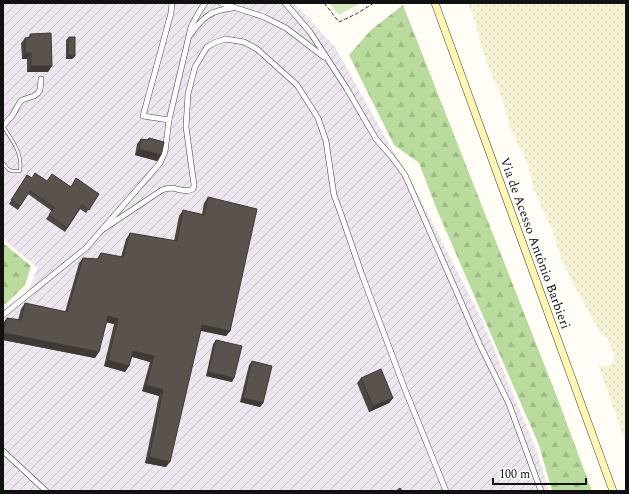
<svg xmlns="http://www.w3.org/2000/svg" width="629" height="494" font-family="Spectral,serif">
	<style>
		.industrial { fill: url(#industrial-furrows) }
		.farmland { fill: url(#farmland-dots) }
		.grass { fill: #d5ebbd }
		.forest { fill: url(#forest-firs) }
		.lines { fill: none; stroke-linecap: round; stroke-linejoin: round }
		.service-casing { stroke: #444; stroke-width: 3.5 }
		.minor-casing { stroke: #444; stroke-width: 6 }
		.secondary-casing { stroke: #333; stroke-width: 8 }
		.path { stroke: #333; stroke-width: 1; stroke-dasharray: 4 2; stroke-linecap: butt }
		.service { stroke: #fff; stroke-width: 2.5 }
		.minor { stroke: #fff; stroke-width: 5 }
		.secondary { stroke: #fff6b0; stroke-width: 7 }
		.wall { fill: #4d4742 }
		.shaded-wall { fill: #3f3936 }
		.building { fill: #5a524d; stroke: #3f3936 }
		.labels { text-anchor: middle; stroke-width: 4; stroke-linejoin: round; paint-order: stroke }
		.street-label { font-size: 13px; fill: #111; stroke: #fff }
	</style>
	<defs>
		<pattern id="industrial-furrows" width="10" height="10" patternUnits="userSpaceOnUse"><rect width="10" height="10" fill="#eee6ef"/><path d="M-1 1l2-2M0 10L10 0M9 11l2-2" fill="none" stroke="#cbc4cc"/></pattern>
		<pattern id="farmland-dots" width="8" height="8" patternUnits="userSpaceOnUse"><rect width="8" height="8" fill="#f6f3d4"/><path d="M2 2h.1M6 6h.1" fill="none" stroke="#d2cfb5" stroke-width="1.8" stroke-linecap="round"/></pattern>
		<pattern id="forest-firs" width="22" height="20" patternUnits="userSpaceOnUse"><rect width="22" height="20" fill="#b9dc9c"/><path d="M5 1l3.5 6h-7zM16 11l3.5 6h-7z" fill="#9ebc85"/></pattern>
	</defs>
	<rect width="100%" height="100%" fill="#fffdf5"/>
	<path class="industrial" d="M3,3h291l41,44 55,99 14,21 77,151 54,129 14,44h-546v-181l25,-19 10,-23 -35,-29z"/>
	<path class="farmland" d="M468,3h158v440l-28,-79 7,3 3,-1 5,-4 1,-3v-5l-7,-16 -6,-4 -26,-47 -13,-26 -9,-29 -19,-42 -6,-26 -17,-34 -11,-38 -12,-25 -8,-26 -3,-14z"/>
	<path class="grass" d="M329,3h32l-22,12z"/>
	<g class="forest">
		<path d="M403,5l154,392 35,94h-40l-13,-46 -102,-235 -18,-47 -25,-18 -45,-90 22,-25z"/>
		<path d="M3,243l28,23 -6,19 -19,19 -3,-1z"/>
	</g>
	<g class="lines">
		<g class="service-casing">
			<path id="service" d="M3,126c9,14 20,28 17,45 -10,1 -11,0 -17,-8"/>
		</g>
		<g class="minor-casing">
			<g id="minor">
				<path d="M221,3l43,14 22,11 38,29"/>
				<path d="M285,3l25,29 37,57 29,50 15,17 14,19 75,170 29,59 32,87"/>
				<path d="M190,35c13,-18 21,-25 43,-27"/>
				<path d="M169,120l-26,-4 28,-103 1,-10"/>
				<path d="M3,126l9,-10 8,-14 2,-2 12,-4 4,-3 2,-3 1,-11"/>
				<path d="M102,230l60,-40c3,-1 6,-2 10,-2 7,1 14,5 21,1l1,-4 -8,-58 2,-33 7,-27 12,-20 9,-5 10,-3 18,3 13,7 40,36 21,33 8,23 6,41 2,13 7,19 21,61 42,112 42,104"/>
				<path d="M3,315l83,-67 74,-85 5,-11 4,-32 22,-93 8,-15 6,-9"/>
				<path d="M3,451l43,40"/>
			</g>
		</g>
		<g class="secondary-casing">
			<path id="secondary" d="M435,3l178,488"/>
		</g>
		<path class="path" d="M324,3l15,19 17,-8 18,-11"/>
		<use href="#service" class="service"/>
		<use href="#minor" class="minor"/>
		<use href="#secondary" class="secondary"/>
	</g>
	<g class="wall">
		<path d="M30,34l18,38h-21v-13h-5l-1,-16 4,-5h3z"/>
		<path d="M69,37l6,19 -3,3h-6v-19z"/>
		<path d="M149,138l12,17 -4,6 -22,-6 2,-11 4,-5 6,1z"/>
		<path d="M27,175l5,3 15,3 52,13 -13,19 -6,-4 -15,23 -19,-13 6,-8 -24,-17 -10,16 -9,-6z"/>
		<path d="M208,197l22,134 -4,5 -25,-5 -35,136 -21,-4 14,-67 -17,-5 8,-29 -18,-5 -3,9 -4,6 -21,-6 10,-42 -7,-2 -12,36 -92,-18v-17l4,-5 11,2 3,-11 4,-6 40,9 14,-49 4,-5 14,1 4,-6 20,4 5,-18 4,-6 44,8 5,-25 4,-6 19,4 2,-11z"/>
		<path d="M216,340l16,42 -26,-6 7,-32z"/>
		<path d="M252,361l11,42 -3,4 -20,-5 9,-37z"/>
		<path d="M361,378l32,20 -4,5 -20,9 -12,-29z"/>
	</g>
	<g class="shaded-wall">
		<path d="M25,53h6l-4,6h-5z"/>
		<path d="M68,55l7,1 -3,3h-6z"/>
		<path d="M31,66h21l-4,6h-21z"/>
		<path d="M139,149l22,6 -4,6 -22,-6z"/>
		<path d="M108,316l10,3 -4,5 -10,-2z"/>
		<path d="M202,325l28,6 -4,5 -28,-6z"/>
		<path d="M3,333l96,19 -4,6 -92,-18z"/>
		<path d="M133,351l21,5 -4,6 -20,-6z"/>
		<path d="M108,360l21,6 -4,6 -21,-6z"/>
		<path d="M208,372l26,6 -2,4 -26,-6z"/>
		<path d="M146,385l17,5 -4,6 -17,-5z"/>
		<path d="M243,398l20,5 -3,4 -20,-5z"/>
		<path d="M393,398l-4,5 -20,9 4,-6z"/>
		<path d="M149,457l21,5 -4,5 -21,-4z"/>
	</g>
	<g class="building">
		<path d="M51,33l1,33h-21v-13h-6v-15l6,-1 -1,-3z"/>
		<path d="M69,37h6v19l-7,-1z"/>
		<path d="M149,138l15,4 -3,13 -22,-6 2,-10 7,1z"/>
		<path d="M35,173l12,8 5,-7 19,13 5,-9 23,16 -10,16 -7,-5 -15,23 -18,-13 5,-8 -24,-16 -10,15 -9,-6 16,-25 5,3z"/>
		<path d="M208,197l49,12 -27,122 -28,-6 -32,137 -21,-5 14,-67 -17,-5 8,-29 -21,-5 -4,15 -21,-6 10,-41 -10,-3 -9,36 -96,-19v-1l4,-14 14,2 4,-17 42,9 16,-54 15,1 3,-6 22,4 7,-24 47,8 6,-31 21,5z"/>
		<path d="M216,340l26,6 -8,32 -26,-6z"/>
		<path d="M252,361l20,5 -9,37 -20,-5z"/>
		<path d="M381,369l12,29 -20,8 -12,-28z"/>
		<path d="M400,488l2,3h-6z"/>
	</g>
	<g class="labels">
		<g class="street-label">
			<text transform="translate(536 243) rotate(70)" y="5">Via de Acesso Antônio Barbieri</text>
		</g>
	</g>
	<rect width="629" height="494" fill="none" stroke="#111111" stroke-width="8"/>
	<path d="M493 478v6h93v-6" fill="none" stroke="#111111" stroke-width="2"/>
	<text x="499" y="478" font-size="12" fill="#111111" stroke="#ffffff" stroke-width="3" paint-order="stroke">100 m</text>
</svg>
